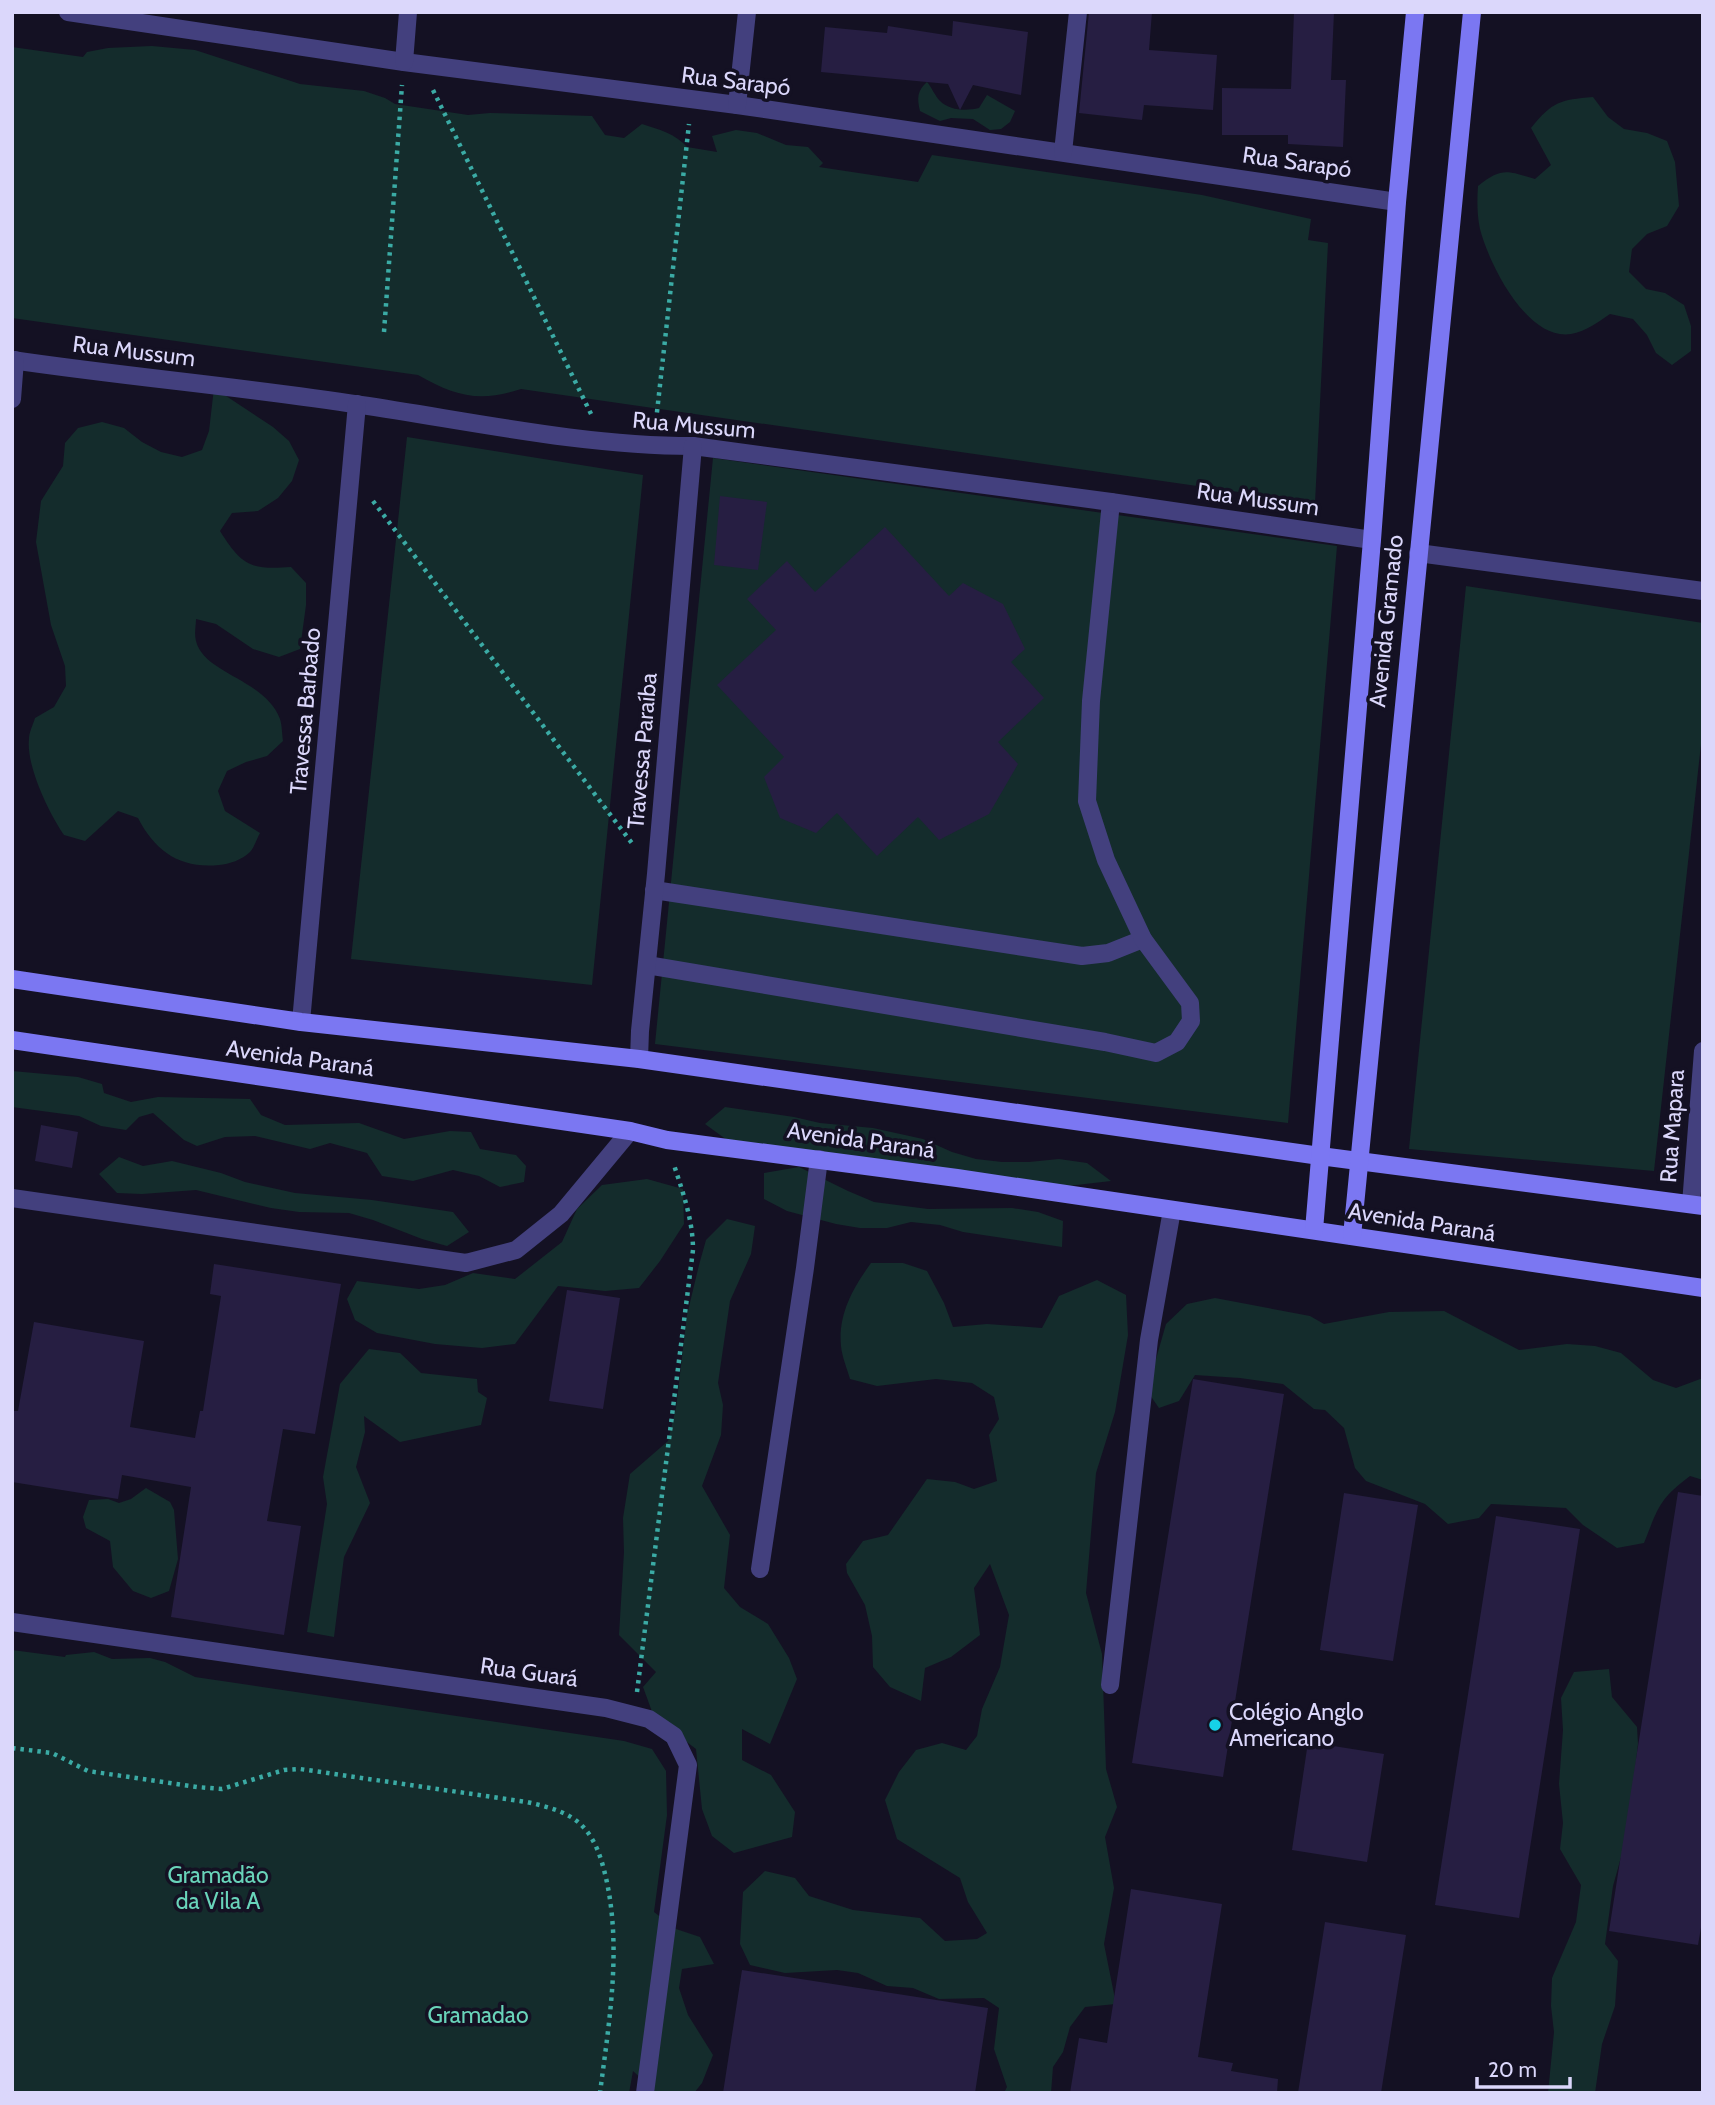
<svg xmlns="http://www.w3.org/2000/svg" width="1715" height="2105" font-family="Cabin,sans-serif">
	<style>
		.green { fill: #142c2c }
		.building { fill: #261e42 }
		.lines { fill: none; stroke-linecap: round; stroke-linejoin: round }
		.path { stroke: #3baba5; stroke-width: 4.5; stroke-dasharray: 3.5 5; stroke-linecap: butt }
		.lane { stroke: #43407e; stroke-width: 18 }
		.street { stroke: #43407e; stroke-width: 18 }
		.secondary { stroke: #7b77f2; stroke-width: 18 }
		.poi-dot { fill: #16d1e7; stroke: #141123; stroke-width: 2.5 }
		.labels { text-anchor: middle; stroke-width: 7; stroke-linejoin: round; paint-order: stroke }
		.street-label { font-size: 23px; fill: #dbd7fb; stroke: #141123 }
		.poi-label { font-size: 23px; fill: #dbd7fb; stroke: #141123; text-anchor: start }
		.park-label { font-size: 23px; fill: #69d4ba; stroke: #141123 }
	</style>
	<rect width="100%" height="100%" fill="#141123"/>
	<g class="green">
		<path d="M152,46l43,4 105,34 64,7 21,7 10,6 73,11 22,-2 102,3 13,19 19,3 18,-14c16,5 34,10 45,23l30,5 -5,-16 24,-6 21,3 29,12 22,2 15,16 -4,4 99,15 14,-27 270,40 109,24 -3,21 20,3 -13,260 -794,-114c-42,14 -66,7 -103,-14l-406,-57v-271l71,10 4,-5 21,-4z"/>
		<path d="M927,82c5,6 8,14 13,19 10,10 27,10 39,7l8,-13 28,16 -5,11 -9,7 -11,1 -17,-11 -22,-1 -11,3 -20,-10c-3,-13 -3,-20 7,-29z"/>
		<path d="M1593,97l15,20 16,12 23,4 20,8 8,21 4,44 -12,20 -20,8 -15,15 -3,23 17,17 19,4 19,12 7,21v25l-19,14 -16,-12 -9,-18 -14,-16 -23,-5c-13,9 -24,17 -39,20 -44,7 -82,-70 -91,-105 -3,-14 -3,-29 -2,-43 24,-19 29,-15 57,-7l16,-14 -20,-37c22,-27 29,-28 62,-31z"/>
		<path d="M214,388l59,39 16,14 10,19 -7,21 -14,17 -20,13 -26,2 -12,18c22,35 31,39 71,36l15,16v22l-6,44 -21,8 -26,-8 -37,-25 -20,-5c0,6 -2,15 0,22 8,33 69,38 84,78 2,6 2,15 3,22l-16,15 -21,6 -19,9 -9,20 7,20 35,22c-3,5 -6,15 -10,19 -8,8 -21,12 -31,13 -39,4 -64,-14 -81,-47l-20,-7 -33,30 -21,-6c-15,-22 -38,-69 -35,-96 0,-7 4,-14 6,-21l19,-11 12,-21 -1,-20 -14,-41 -15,-83 5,-41 22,-35 2,-23 13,-15 24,-6 22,6 18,14 19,10 21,5 20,-7 7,-19z"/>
		<path d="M407,437l236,38 -51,510 -241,-26z"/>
		<path d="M713,458l624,88 -49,577 -633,-79z"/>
		<path d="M1466,586l237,37v103l-49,445 -245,-22z"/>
		<path d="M12,1071l66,6 24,7 2,9 27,9 27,-5 92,2 11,16 24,10 74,-2 45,16 46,-8 21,1 9,17 36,6 10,11 -2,16 -24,5 -21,-11 -26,-6 -40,11 -31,-5 -15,-23 -37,-10 -20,6 -55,-13 -30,1 -28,9 -13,-6 -31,-27 -14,4 -13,13 -25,-4 -22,-10 -67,-9z"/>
		<path d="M725,1107l69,10 26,6 53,5 50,11 29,13 24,7 26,3h27l30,-3 28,4 24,18 -52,6 -332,-47 -22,-16z"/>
		<path d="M119,1157l24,9 29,-5 49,12 24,9 50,11 77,7 81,12 16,20 -22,14 -25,-7 -49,-19 -24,-7 -50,-1 -28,-4 -75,-18 -54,4 -25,-1 -18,-19z"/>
		<path d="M799,1167l49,24 26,11 54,7 84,-1 26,4 25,9 -1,26 -99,-15 -23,-7 -29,-3 -24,6h-27l-24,-4 -49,-13 -23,-12v-26z"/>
		<path d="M647,1179l36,10 1,35 -24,37 -21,27 -34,3 -47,-5 -43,58 -33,4 -47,-4 -58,-11 -22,-13 -8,-21 10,-18 62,8 26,-4 28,-12 42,6 47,-37 15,-33 25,-24z"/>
		<path d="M727,1219l28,7 -4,28 -21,47 -12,82 5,22 -2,30 -19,51 28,49 -6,53 16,19 28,17 21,34 8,21 -27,65 -28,-15v31l29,15 24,37 -3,25 -58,16 -22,-17 -10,-27 -6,-60 -42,-32 -11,-30 13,-15 -37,-37 5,-83 -1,-34 7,-44 38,-33 8,-33 11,-93 12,-50 7,-25z"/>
		<path d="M871,1263h32l24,8 17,32 9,24 34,-3 55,4 17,-32 38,-16 29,15 2,40 -13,77 -19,61 -10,120 16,61 4,115 11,38 -12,30 9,51 -10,56 12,60 -31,3 -15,20 -7,25 -10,15 -2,26h-47l3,-6 -13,-38 5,-41 -15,-10 -45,1 -26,-11 -26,-2 -29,-13 -21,-3 -52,3 -35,-8 -10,-21 3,-52 22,-21 30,7 14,18 44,14 67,8 25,23 32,-2 10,-6 -19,-31 -8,-24 -63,-39 -12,-39 14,-28 17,-22 26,-7 24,7 11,-14 5,-27 18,-42 9,-52 -19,-51 -16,24 6,47 -29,22 -26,11 -4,33 -31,-14 -17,-20 -1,-31 -7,-31 -18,-32 -1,-9 17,-23 25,-6 39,-56 28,3 19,7 23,-8 -8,-46 10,-16 -5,-22 -22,-14 -36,-4 -59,7 -27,-7c-3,-11 -8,-22 -9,-33 -3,-32 12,-58 30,-83z"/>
		<path d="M1215,1298l95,18 14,8 65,-12 55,-1 75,39 48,-6 28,2 26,7 32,27 23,8 27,-10v102l-13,-4c-31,23 -32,32 -46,67l-27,5 -34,-23 -17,-17 -75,-4 -12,14 -31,6 -23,-20 -59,-23 -11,-13 -11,-40 -19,-18 -11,-1 -31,-25 -43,-6 -45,-3 -16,26 -20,7 -16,-23 13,-26 10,-35 21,-20z"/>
		<path d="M369,1349l31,4 21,20 56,6 1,13 9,6 -6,27 -81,17 -36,-26 1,16 -9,35 14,36 -26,54 -10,80 -27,-5 20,-128 -4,-27 17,-93z"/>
		<path d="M146,1488l24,14 4,8 4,49 -9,32 -18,7 -18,-7 -20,-24 -3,-26 -24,-13 -3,-11 6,-17 19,-1 11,4 12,-4z"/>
		<path d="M12,1650l53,7 1,-2 28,-3 18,7 38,-1 15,4 30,15 429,64 28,8 14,22 1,44 -13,97 22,17 24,8 14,27 -32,5 -3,19 9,27 25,40 -11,28 -8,10h-37l-24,-22 -4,22h-617z"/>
		<path d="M1609,1669l3,28 25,30 1,17 -10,88 -15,54 -8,58 13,17 -3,45 -13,38 -7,49h-47l6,-61 -3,-26 1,-28 24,-56 5,-37 -21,-36 3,-26 -4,-39 4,-54 -2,-32 13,-26z"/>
	</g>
	<g class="building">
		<path d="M1089,12h63l-3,38 68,5 -4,55 -69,-5 -2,15 -63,-7z"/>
		<path d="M1294,12h40l-3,68h15l-3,67 -55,-3v-9h-66v-47l69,1z"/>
		<path d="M953,21l75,11 -7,63 -48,-10 -13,25 -12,-26 -127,-12 4,-45 62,6 1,-7 64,10z"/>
		<path d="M720,496l47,6 -9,68 -44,-5z"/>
		<path d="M885,527l64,69 14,-13 40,21 22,45 -14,13 33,36 -46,44 20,22 -29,50 -50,26 -21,-23 -41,39 -40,-43 -21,20 -36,-15 -16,-41 20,-20 -67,-72 59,-55 -29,-31 40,-38 28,31z"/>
		<path d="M41,1125l37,7 -6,36 -37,-7z"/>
		<path d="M214,1264l127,20 -26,150 -32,-5 -16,92 34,5 -17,109 -113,-18 20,-130 -69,-12 -4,24 -106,-17v-71h6l16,-89 110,19 -14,86 65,11 5,-27h3l18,-115 -11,-2z"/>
		<path d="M567,1290l53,8 -17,111 -54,-8z"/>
		<path d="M1193,1379l91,15 -61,383 -91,-14z"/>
		<path d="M1678,1492l25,4v420l-5,29 -89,-14z"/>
		<path d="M1344,1493l74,12 -25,156 -73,-11z"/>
		<path d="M1496,1516l84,13 -61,389 -84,-13z"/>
		<path d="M1308,1742l76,12 -17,108 -75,-12z"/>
		<path d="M1131,1889l91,15 -24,153 35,6 -2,8 47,8 -1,14h-207l9,-55 28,5z"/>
		<path d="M1325,1922l81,13 -25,158h-83z"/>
		<path d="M742,1970l246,38 -13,85h-252z"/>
	</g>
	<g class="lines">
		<g class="path">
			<path d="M433,90l159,326"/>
			<path d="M384,332l18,-247"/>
			<path d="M656,421l33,-297"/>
			<path d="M373,501l261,345"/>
			<path d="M637,1692l56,-442c0,-30 -10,-57 -19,-85"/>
			<path d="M12,1748l40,5 36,18 109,16 25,2 62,-19 16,-1 227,33c21,5 44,10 58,27 12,14 17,32 21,49 16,71 3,144 -6,215"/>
		</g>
		<g class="lane">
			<path d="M654,890l428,66 26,-3 35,-14"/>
			<path d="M647,965l458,77 51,11 21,-11 14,-21 -1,-18 -47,-64 -37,-79 -19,-59 4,-100 20,-199"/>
			<path d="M760,1569l45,-301 14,-109"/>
			<path d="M1110,1685l39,-345 23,-130"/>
		</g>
		<g class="street">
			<path d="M68,12l336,50 333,43 660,97"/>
			<path d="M404,62l4,-50"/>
			<path d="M737,105l10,-93"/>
			<path d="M1063,152l15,-140"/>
			<path d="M12,360c116,17 233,27 349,45 109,16 222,41 332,41l418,56 261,38"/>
			<path d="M12,399l3,-39"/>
			<path d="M1418,553l285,38"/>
			<path d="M301,1022l56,-618"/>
			<path d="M639,1059l1,-28 16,-157 37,-428"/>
			<path d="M12,1198l454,65 50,-13 45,-36 69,-83"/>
			<path d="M1691,1204l12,-153"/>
			<path d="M12,1622l594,86 43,11 25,17 14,29 -43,328"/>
		</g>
		<g class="secondary">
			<path d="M12,979l289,43 338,37 681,97 383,50"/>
			<path d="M12,1040l618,91 37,9 290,38 746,110"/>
			<path d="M1314,1230l58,-690 25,-338 18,-190"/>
			<path d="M1352,1236l120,-1224"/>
		</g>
	</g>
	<circle class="poi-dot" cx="1215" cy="1725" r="7"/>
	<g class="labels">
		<g class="street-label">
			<text transform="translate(736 81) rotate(7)" y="8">Rua Sarapó</text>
			<text transform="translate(1297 162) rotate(8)" y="8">Rua Sarapó</text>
			<text transform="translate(134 351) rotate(7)" y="8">Rua Mussum</text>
			<text transform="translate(694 425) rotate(5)" y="8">Rua Mussum</text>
			<text transform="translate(1258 499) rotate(8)" y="8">Rua Mussum</text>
			<text transform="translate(1386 621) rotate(-84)" y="8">Avenida Gramado</text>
			<text transform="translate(305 711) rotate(-85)" y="8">Travessa Barbado</text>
			<text transform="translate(642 751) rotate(-85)" y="8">Travessa Paraíba</text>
			<text transform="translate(300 1058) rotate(8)" y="8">Avenida Paraná</text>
			<text transform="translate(1672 1126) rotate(-86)" y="8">Rua Mapara</text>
			<text transform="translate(861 1140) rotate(8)" y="8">Avenida Paraná</text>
			<text transform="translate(1422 1222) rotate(9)" y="8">Avenida Paraná</text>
			<text transform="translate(529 1672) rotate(8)" y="8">Rua Guará</text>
		</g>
		<g class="poi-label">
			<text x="1229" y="1720">Colégio Anglo<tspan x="1229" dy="26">Americano</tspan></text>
		</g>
		<g class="park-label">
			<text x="218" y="1883">Gramadão<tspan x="218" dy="26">da Vila A</tspan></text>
			<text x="478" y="2023">Gramadao</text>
		</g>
	</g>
	<rect width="1715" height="2105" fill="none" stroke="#dbd7fb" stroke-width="28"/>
	<path d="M1477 2077v10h93v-10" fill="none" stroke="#dbd7fb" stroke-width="3.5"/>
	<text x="1488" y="2077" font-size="21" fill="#dbd7fb" stroke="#141123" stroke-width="5" paint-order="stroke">20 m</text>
</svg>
